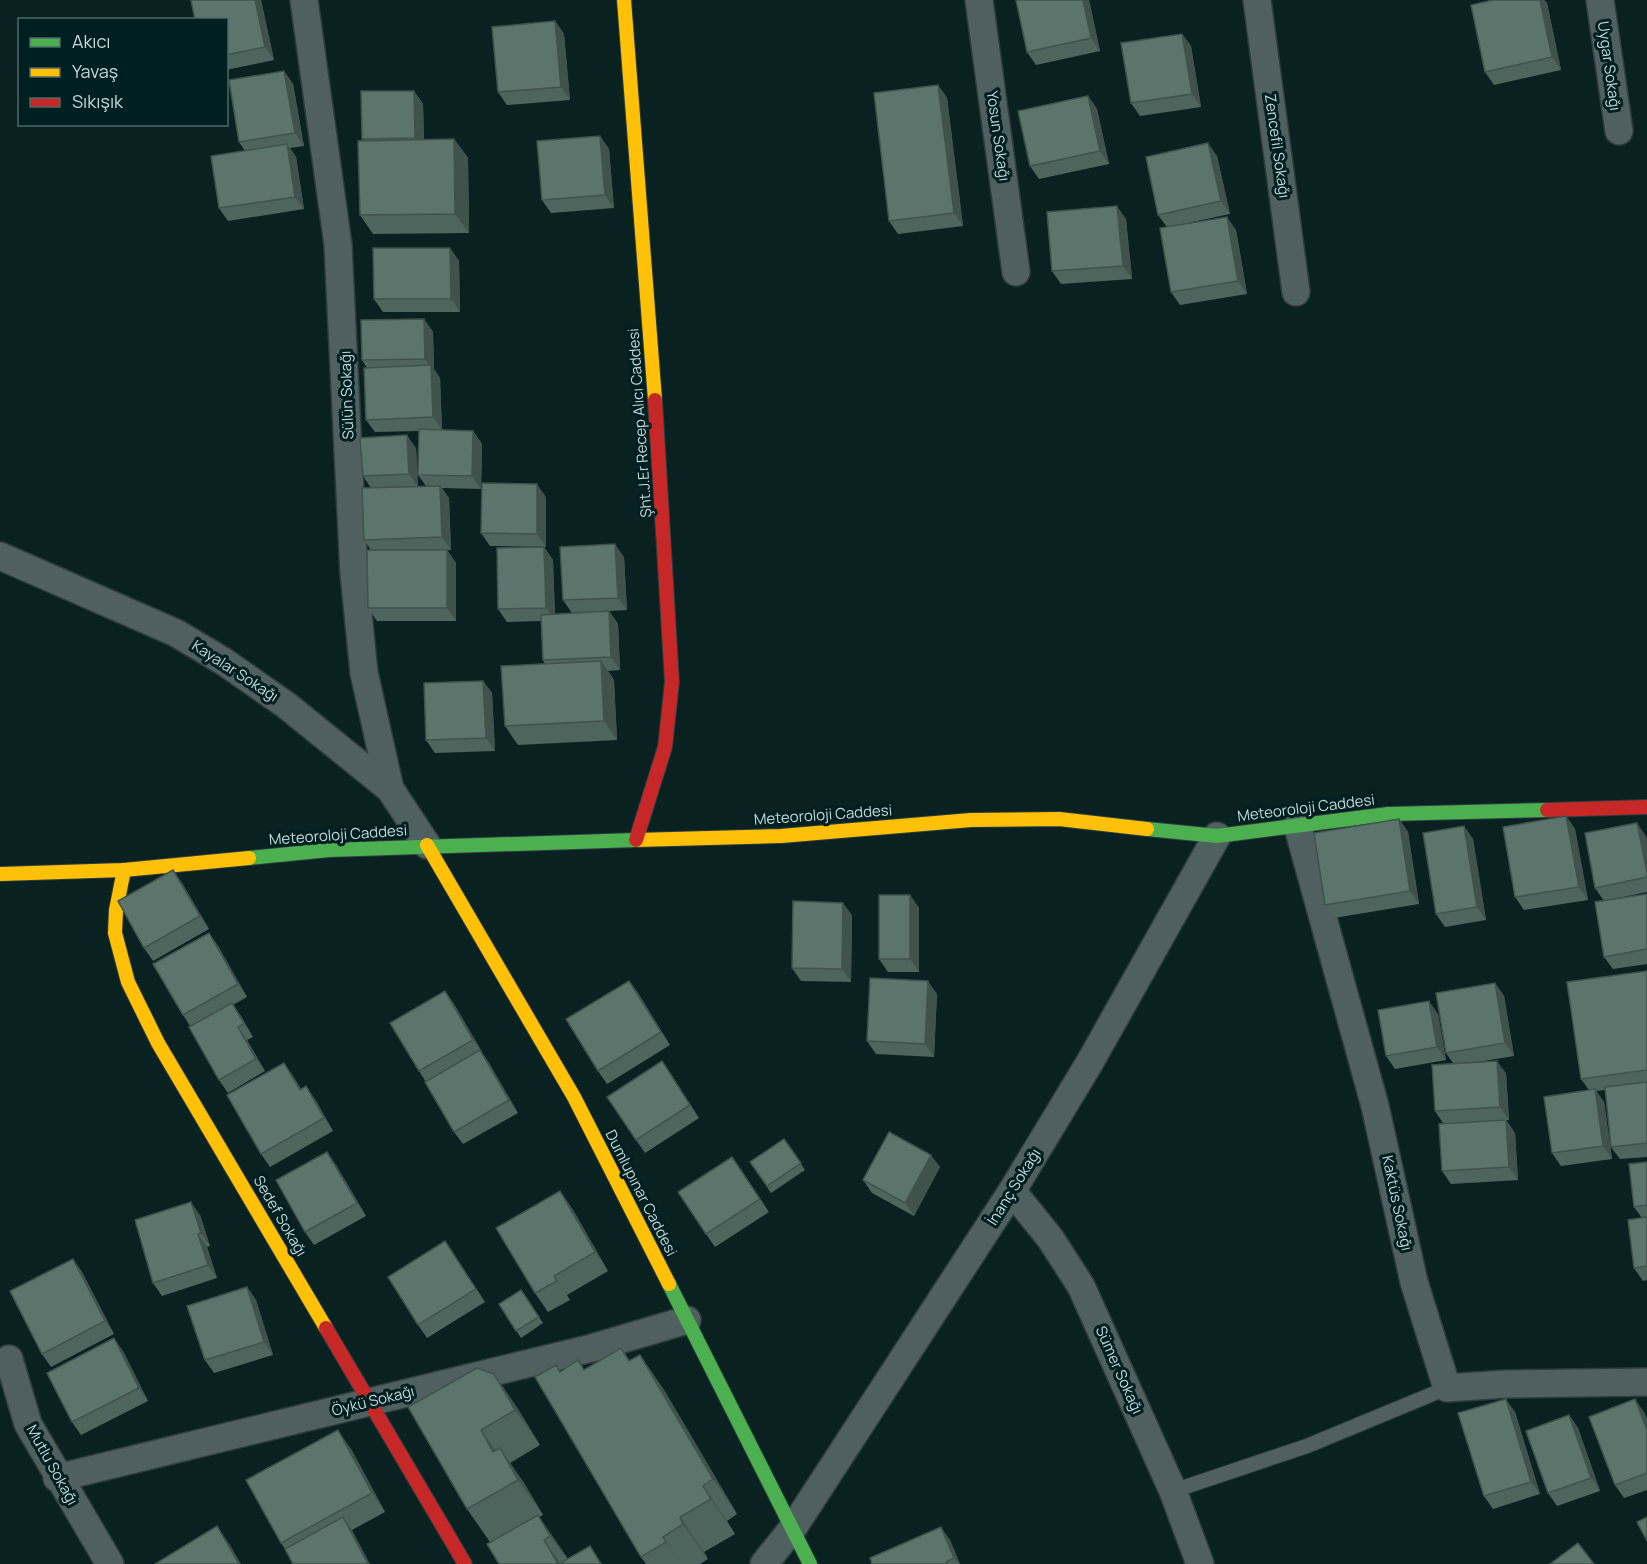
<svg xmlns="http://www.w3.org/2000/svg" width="1647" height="1564" font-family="Manrope,sans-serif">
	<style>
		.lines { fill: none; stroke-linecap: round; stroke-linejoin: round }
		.lane-casing { stroke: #2d3c3c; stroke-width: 16 }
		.street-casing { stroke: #2d3c3c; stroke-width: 30 }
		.fast-casing { stroke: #2d3c3c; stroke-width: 16 }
		.slow-casing { stroke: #2d3c3c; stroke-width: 16 }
		.jam-casing { stroke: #2d3c3c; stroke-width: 16 }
		.lane { stroke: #505f5f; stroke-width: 14 }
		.street { stroke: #505f5f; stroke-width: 27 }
		.fast { stroke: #4caf50; stroke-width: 14 }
		.slow { stroke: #ffc107; stroke-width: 14 }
		.jam { stroke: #c62828; stroke-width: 14 }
		.wall { fill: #4e655e }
		.shaded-wall { fill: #40524c }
		.building { fill: #5b756d; stroke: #40524c; stroke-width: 1.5 }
		.labels { text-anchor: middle; stroke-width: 6; stroke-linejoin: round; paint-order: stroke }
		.street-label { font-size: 15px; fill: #c3d8d9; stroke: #001f20 }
	</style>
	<rect width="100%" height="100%" fill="#0a2121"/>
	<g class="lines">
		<g class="lane-casing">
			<path id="lane" d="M1173,1491l134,-45 140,-58"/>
		</g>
		<g class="street-casing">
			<g id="street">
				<path d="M304,0l34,245 16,329 10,99 26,116"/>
				<path d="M979,0l37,272"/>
				<path d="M1257,0l39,292"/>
				<path d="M1600,0l19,131"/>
				<path d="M0,556l176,77 47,28 63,44 104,84 37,56"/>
				<path d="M1297,824l78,282 39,176 33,106 59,-4 141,-2"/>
				<path d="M1012,1191l38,47 31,48 92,205 27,73"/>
				<path d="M9,1359l19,65 82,140"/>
				<path d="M57,1478l535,-130 95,-28"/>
				<path d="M764,1564l29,-36 219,-337 78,-129 127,-226"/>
			</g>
		</g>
		<g class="fast-casing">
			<g id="fast">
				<path d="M1147,829l70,7 171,-22 159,-4"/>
				<path d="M249,858l80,-8 307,-10"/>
				<path d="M669,1284l141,280"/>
			</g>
		</g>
		<g class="slow-casing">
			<g id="slow">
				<path d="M624,0l31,400"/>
				<path d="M636,840l145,-4 190,-16 88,-1 88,10"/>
				<path d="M427,845l147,252 95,187"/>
				<path d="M124,870l-8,40 -1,23 13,49 30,61 168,285"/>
				<path d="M0,874l124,-4 125,-12"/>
			</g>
		</g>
		<g class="jam-casing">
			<g id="jam">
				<path d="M1547,810l100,-3"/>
				<path d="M636,840l29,-93 7,-65 -17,-282"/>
				<path d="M326,1328l139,236"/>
			</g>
		</g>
		<use href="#lane" class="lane"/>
		<use href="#street" class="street"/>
		<use href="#fast" class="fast"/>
		<use href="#slow" class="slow"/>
		<use href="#jam" class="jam"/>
	</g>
	<g class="wall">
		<path d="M191,0h70l13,60 -48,10v-50z"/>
		<path d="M1089,0l11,51 -64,14 -9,-13z"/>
		<path d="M1493,0h51l3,3 14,67 -67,15 -9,-13z"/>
		<path d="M555,21l9,13 6,66 -63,5 -9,-13z"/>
		<path d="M1182,34l9,12 10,61 -61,9 -9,-13z"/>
		<path d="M284,71l9,13 11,62 -14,2 6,9 8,52 -76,12 -9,-13 26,-57 -6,-9z"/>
		<path d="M938,85l9,13 16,128 -65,8 -9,-13z"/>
		<path d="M414,91l9,13 1,36 30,-1 14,19 1,75 -96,1 -13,-19 3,-74 -1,-2z"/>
		<path d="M1088,96l9,13 12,55 -70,15 -9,-13z"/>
		<path d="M600,136l9,13 5,59 -63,5 -9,-13z"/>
		<path d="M1217,156l13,58 -47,10 53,6 11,64 -67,11 -9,-13 -4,-65 -9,-12z"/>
		<path d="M1126,219l6,60 -71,5 -9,-13z"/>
		<path d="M450,248l9,13 1,51h-77l-9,-13z"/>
		<path d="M424,319l9,13 1,37 6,9 2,52 31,1 9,13 -1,45 -39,-1 7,10 2,52h-4l9,13v58h-79l-9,-13 3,-58 -7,-10 7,-52 -8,-12 53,-28 2,38h8l-8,-11 1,-44 -44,1 -9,-12 1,-52 -5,-8z"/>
		<path d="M546,497v50l-56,-1 -9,-13z"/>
		<path d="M544,547l9,13 2,54 17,-1 -9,-13 61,-43 3,53 -18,1 9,13 2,46 -12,1 6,9 3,60 -99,5 -13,-19 40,-62 -2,-4 -2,-39 -34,1 -9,-13z"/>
		<path d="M483,681l9,12 3,58 -60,2 -9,-13z"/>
		<path d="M1566,816l9,13 13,71 -64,10 -9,-13z"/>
		<path d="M1399,819l9,13 11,72 -85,14 -9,-13z"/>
		<path d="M1464,826l9,13 13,81 -41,7 -9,-13z"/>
		<path d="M1646,836l1,5v51l-43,9 -9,-13z"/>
		<path d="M182,883l27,46 -56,32 -9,-13z"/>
		<path d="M1647,894v70l-34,5 -9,-12z"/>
		<path d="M910,895l9,13v64h-31l-9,-13z"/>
		<path d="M852,915l-1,67 -50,-1 -9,-13z"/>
		<path d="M209,933l9,13 29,51 -14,8 8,11 12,21 -6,3 18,31 -37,22 -9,-13 -29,-54 -7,-11z"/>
		<path d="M1647,971v186l-27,2 -9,-12 -6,-57 -9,1 8,11 8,57 -51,7 -9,-13 37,-63 -8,-11z"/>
		<path d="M629,981l9,12 32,52 -63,39 -9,-13z"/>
		<path d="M1495,983l9,13 10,60 -36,6 28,11 3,47h-3l9,13 3,47 -67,4 -9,-13 1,-48 -8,-12 18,-48 -7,-10z"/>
		<path d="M445,991l9,13 28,48v1l7,10 29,50 -55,31 -9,-12 -28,-50 -7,-11z"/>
		<path d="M937,994l-3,63 -58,-3 -9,-13z"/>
		<path d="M1438,1014l8,46 -51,9 -9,-13z"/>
		<path d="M671,1074l28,44 -54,35 -9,-13z"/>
		<path d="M293,1076l8,13 14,10 18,32 -63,36 -9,-13z"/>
		<path d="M784,1139l21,31 -34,23 -21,-31z"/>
		<path d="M1647,1162v118l-4,1 -9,-13 8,-50 -8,-11z"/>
		<path d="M336,1165l30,51 -52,29 -9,-13z"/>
		<path d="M940,1167l-26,49 -42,-23 -9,-13z"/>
		<path d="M741,1170l28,42 -54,35 -9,-13z"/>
		<path d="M560,1191l13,19 35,61 -41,24 3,5 -22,12 -13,-19z"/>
		<path d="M200,1215l10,31 -3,1 10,31 -55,18 -9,-13z"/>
		<path d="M445,1241l40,61 -58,36 -9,-13z"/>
		<path d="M73,1259l9,13 32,62 -63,33 -9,-13z"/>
		<path d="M247,1287l9,13 17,55 -59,18 -9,-13z"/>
		<path d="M521,1290l22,33 -22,15 -22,-34z"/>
		<path d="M123,1351l25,50 -67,34 -9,-13z"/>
		<path d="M640,1355l24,35 73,124 -10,7 8,13 -31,18 4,7 -8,5h-54l-5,-7 -85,-192 4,6 25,-1 45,-9z"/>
		<path d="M494,1374l24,35 22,36 -30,18 14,20 19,32 -4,2 29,42 35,5h-104l-9,-22 -23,-33 -59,-102z"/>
		<path d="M1515,1412l25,82 -47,15 -9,-13z"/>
		<path d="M1644,1412l3,7v71l-23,8 -9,-13z"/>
		<path d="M1569,1415l9,13 22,63 -43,15 -9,-13z"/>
		<path d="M351,1449l34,63 -33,18 -67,19 -4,-6z"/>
		<path d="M950,1540l10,24h-88z"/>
	</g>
	<g class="shaded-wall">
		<path d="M255,0h6l13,60 -9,-13z"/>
		<path d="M1083,0h6l11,51 -9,-13z"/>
		<path d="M1540,0h4l3,3 14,67 -9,-13z"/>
		<path d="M555,21l9,13 6,66 -9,-13z"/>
		<path d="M1182,34l9,12 10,61 -9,-13z"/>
		<path d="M284,71l9,13 11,62 -9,-13z"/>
		<path d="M938,85l9,13 16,128 -9,-13z"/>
		<path d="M414,91l9,13 1,47 -9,-13z"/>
		<path d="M1088,96l9,13 12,55 -9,-13z"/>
		<path d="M600,136l9,13 5,59 -9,-13z"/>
		<path d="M454,139l14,19 1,75 -14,-19z"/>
		<path d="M1208,143l9,13 13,58 -9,-13z"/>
		<path d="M287,144l9,13 8,52 -9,-12z"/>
		<path d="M1117,206l9,13 6,60 -9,-13z"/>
		<path d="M1227,217l9,13 11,64 -9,-13z"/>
		<path d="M450,248l9,13 1,51 -9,-13z"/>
		<path d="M424,319l9,13 1,37 6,9 2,52 -9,-13 -2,-49 -6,-9z"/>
		<path d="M473,431l9,13 -1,45 -9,-13z"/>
		<path d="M407,435l9,13 2,39 -9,-13z"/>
		<path d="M537,484l9,13v50l-9,-13z"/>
		<path d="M440,486l9,12 2,52 -9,-13z"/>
		<path d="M615,544l9,13 3,53 -9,-12z"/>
		<path d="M544,547l9,13 2,60 -9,-12z"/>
		<path d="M447,550l9,13v58l-9,-13z"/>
		<path d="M609,611l9,13 2,46 -9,-13z"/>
		<path d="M601,661l13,19 3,60 -13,-19z"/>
		<path d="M483,681l9,12 3,58 -9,-13z"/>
		<path d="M1566,816l9,13 13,71 -9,-13z"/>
		<path d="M1399,819l9,13 11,72 -9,-13z"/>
		<path d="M1637,823l9,13 1,5v31z"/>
		<path d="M1464,826l9,13 13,81 -9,-13z"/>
		<path d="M173,870l9,13 27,46 -9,-13z"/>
		<path d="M910,895l9,13v64l-9,-13z"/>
		<path d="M843,903l9,12 -1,67 -9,-13z"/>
		<path d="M209,933l9,13 29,51 -9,-13z"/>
		<path d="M629,981l9,12 32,52 -9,-13z"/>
		<path d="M928,981l9,13 -3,63 -9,-13z"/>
		<path d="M1495,983l9,13 10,60 -9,-13z"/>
		<path d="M445,991l9,13 28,48 -9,-12z"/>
		<path d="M1429,1001l9,13 8,46 -9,-13z"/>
		<path d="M232,1003l9,13 12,21 -9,-13z"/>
		<path d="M238,1027l9,13 18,31 -9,-12z"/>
		<path d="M480,1050l9,13 29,50 -9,-13z"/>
		<path d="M1497,1061l9,12 3,47 -9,-13z"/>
		<path d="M284,1063l9,13 16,27 -9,-13z"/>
		<path d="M306,1086l9,13 18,32 -9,-13z"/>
		<path d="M1595,1089l9,13 8,57 -9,-13z"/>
		<path d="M1506,1120l9,13 3,47 -9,-13z"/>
		<path d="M327,1152l9,13 30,51 -9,-13z"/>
		<path d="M931,1155l9,12 -26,49 -9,-13z"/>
		<path d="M560,1191l13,19 35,61 -13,-19z"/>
		<path d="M191,1202l9,13 10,31 -9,-13z"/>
		<path d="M198,1234l9,13 10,31 -9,-13z"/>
		<path d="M445,1241l9,13 31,48 -9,-13z"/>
		<path d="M73,1259l9,13 32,62 -9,-13z"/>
		<path d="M247,1287l9,13 17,55 -9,-13z"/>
		<path d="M114,1338l9,13 25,50 -9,-13z"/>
		<path d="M640,1355l24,35 73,124 -24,-35z"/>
		<path d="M494,1374l24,35 22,36 -25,-35z"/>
		<path d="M1506,1399l9,13 25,82 -9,-12z"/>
		<path d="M1635,1399l9,13 3,7v11z"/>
		<path d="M1569,1415l9,13 22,63 -9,-13z"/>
		<path d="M338,1430l13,19 34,63 -13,-19z"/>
		<path d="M481,1430l25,35 -13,-13z"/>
		<path d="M500,1448l24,35 19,32 -25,-35z"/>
		<path d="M703,1486l24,35 8,13 -24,-35z"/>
		<path d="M538,1515l24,35 9,14 -21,-28z"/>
		<path d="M343,1517l9,13 18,34h-2z"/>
		<path d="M680,1517l24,35 4,7 -25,-35z"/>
		<path d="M217,1526l13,19 11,19h-2z"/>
		<path d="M941,1527l9,13 10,24h-2l-4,-6z"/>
		<path d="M663,1537l19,27 -16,-22z"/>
		<path d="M544,1540l17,24h-3z"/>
	</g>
	<g class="building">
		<path d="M191,0h64l10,47 -39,8v-35h-31z"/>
		<path d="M1016,0h67l8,38 -64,14z"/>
		<path d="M1493,0h47l12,57 -67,15 -14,-67z"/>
		<path d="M555,21l6,66 -63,5 -6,-65z"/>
		<path d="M1182,34l10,60 -61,9 -10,-60z"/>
		<path d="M284,71l11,62 -56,9 -10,-62z"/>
		<path d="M938,85l16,128 -65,8 -15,-128z"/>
		<path d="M361,91h53l1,47 -53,1z"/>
		<path d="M1088,96l12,55 -70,15 -12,-55z"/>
		<path d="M600,136l5,59 -63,5 -5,-59z"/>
		<path d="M454,139l1,75 -95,1 -2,-74z"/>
		<path d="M1208,143l13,58 -63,14 -12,-58z"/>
		<path d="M287,144l8,53 -76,11 -8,-52z"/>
		<path d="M1117,206l6,60 -71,5 -5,-59z"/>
		<path d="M1227,217l11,64 -67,11 -11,-64z"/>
		<path d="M373,248h77l1,51h-77z"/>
		<path d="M424,319l1,40 -63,1 -1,-40z"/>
		<path d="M431,365l2,52 -67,3 -2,-52z"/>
		<path d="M419,429l54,2 -1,45 -54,-1z"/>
		<path d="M407,435l2,39 -46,2 -3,-38z"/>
		<path d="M482,483l55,1v50l-56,-1z"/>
		<path d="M440,486l2,51 -78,3 -2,-52z"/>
		<path d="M615,544l3,54 -55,2 -3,-53z"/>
		<path d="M544,547l2,61 -48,1 -1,-61z"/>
		<path d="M367,550h80v58h-79z"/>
		<path d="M609,611l2,46 -68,3 -2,-45z"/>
		<path d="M601,661l3,60 -99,5 -4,-60z"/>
		<path d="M483,681l3,57 -60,2 -2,-57z"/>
		<path d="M1566,816l13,71 -64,10 -12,-70z"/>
		<path d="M1399,819l11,72 -85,14 -11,-72z"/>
		<path d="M1637,823l10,49v5l-52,11 -10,-55z"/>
		<path d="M1464,826l13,81 -41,7 -13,-81z"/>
		<path d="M173,870l27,46 -56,32 -26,-47z"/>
		<path d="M1647,894v55l-43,8 -9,-55z"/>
		<rect x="879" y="895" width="31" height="64"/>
		<path d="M793,901l50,2 -1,66 -50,-1z"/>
		<path d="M209,933l29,51 -55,31 -30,-51z"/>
		<path d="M1647,971v99l-66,9 -14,-97z"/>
		<path d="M870,978l58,3 -3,63 -58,-3z"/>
		<path d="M629,981l32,51 -63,39 -32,-52z"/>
		<path d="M1495,983l10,60 -59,10 -10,-60z"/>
		<path d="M445,991l28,49 -54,31 -29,-48z"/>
		<path d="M1429,1001l8,46 -51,9 -8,-46z"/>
		<path d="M232,1003l12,21 -6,3 18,32 -37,21 -30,-53z"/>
		<path d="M480,1050l29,50 -55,32 -29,-50z"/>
		<path d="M662,1061l28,44 -54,35 -29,-43z"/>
		<path d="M1497,1061l3,46 -65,4 -3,-46z"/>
		<path d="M284,1063l16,27 6,-4 18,32 -63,36 -34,-59z"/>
		<path d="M1647,1082v61l-36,4 -6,-60z"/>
		<path d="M1595,1089l8,57 -51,7 -8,-56z"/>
		<path d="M1506,1120l3,47 -67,4 -3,-47z"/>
		<path d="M889,1132l42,23 -26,48 -42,-23z"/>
		<path d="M784,1139l17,24 -34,23 -17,-24z"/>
		<path d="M327,1152l30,51 -52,29 -29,-52z"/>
		<path d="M732,1157l28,42 -54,35 -28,-42z"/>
		<path d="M1647,1162v43l-13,2 -5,-43z"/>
		<path d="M560,1191l35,61 -41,24 3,5 -22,12 -39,-65z"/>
		<path d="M191,1202l10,31 -3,1 10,31 -55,18 -18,-63z"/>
		<path d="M1647,1217v49l-13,2 -6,-48z"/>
		<path d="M445,1241l31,48 -58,36 -30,-48z"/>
		<path d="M73,1259l32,62 -63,33 -32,-63z"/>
		<path d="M247,1287l17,55 -59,18 -18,-54z"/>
		<path d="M521,1290l18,27 -23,14 -17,-27z"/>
		<path d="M114,1338l25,50 -67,34 -25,-49z"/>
		<path d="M621,1348l8,13 11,-6 73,124 -10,7 8,13 -31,18 3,7 -20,13 3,5 -25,15 -106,-180 21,-12 4,7 18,-12 6,10z"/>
		<path d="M477,1368l17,6 21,36 -34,20 12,22 7,-4 18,32 -51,29 -59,-102z"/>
		<path d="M1506,1399l25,83 -47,14 -26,-83z"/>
		<path d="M1635,1399l12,31v43l-32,12 -26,-68z"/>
		<path d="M1569,1415l22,63 -43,15 -22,-62z"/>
		<path d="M338,1430l34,63 -91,50 -35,-63z"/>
		<path d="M538,1515l12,21 -6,4 14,24h-59l-12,-20z"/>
		<path d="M343,1517l25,47h-75l-8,-15z"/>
		<path d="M1647,1517v24l-10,-19z"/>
		<path d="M217,1526l22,38h-84z"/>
		<path d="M941,1527l13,31 -8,4 1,2h-75l-2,-6z"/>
		<path d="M1578,1543l16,21h-44z"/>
		<path d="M590,1546l11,18h-42z"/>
	</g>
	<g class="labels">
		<g class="street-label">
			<text transform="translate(1609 66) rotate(82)" y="5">Uygar Sokağı</text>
			<text transform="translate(998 136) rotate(82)" y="5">Yosun Sokağı</text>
			<text transform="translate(1277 146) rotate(82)" y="5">Zencefil Sokağı</text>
			<text transform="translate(347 395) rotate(-92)" y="5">Sülün Sokağı</text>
			<text transform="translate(640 423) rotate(-94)" y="5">Şht.J.Er Recep Alıcı Caddesi</text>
			<text transform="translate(235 671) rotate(33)" y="5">Kayalar Sokağı</text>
			<text transform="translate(1306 808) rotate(-7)" y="5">Meteoroloji Caddesi</text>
			<text transform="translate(823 815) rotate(-4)" y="5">Meteoroloji Caddesi</text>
			<text transform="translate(338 835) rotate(-4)" y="5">Meteoroloji Caddesi</text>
			<text transform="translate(1014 1187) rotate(-58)" y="5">İnanç Sokağı</text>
			<text transform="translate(641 1193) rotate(63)" y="5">Dumlupınar Caddesi</text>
			<text transform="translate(1397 1203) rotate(78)" y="5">Kaktüs Sokağı</text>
			<text transform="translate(280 1216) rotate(60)" y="5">Sedef Sokağı</text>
			<text transform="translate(1119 1370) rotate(66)" y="5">Sümer Sokağı</text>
			<text transform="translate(373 1401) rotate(-14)" y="5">Öykü Sokağı</text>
			<text transform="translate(52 1465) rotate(61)" y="5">Mutlu Sokağı</text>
		</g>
	</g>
	<rect x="18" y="18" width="210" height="108" fill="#001f20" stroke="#4e696a" stroke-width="1.5"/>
	<rect x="30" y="38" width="30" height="9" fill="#4caf50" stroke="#4e696a" stroke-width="1.5"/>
	<text x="72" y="48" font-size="18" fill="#c3d8d9">Akıcı</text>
	<rect x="30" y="68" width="30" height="9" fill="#ffc107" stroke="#4e696a" stroke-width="1.5"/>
	<text x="72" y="78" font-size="18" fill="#c3d8d9">Yavaş</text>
	<rect x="30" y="98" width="30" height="9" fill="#c62828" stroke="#4e696a" stroke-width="1.5"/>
	<text x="72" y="108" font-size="18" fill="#c3d8d9">Sıkışık</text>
</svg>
